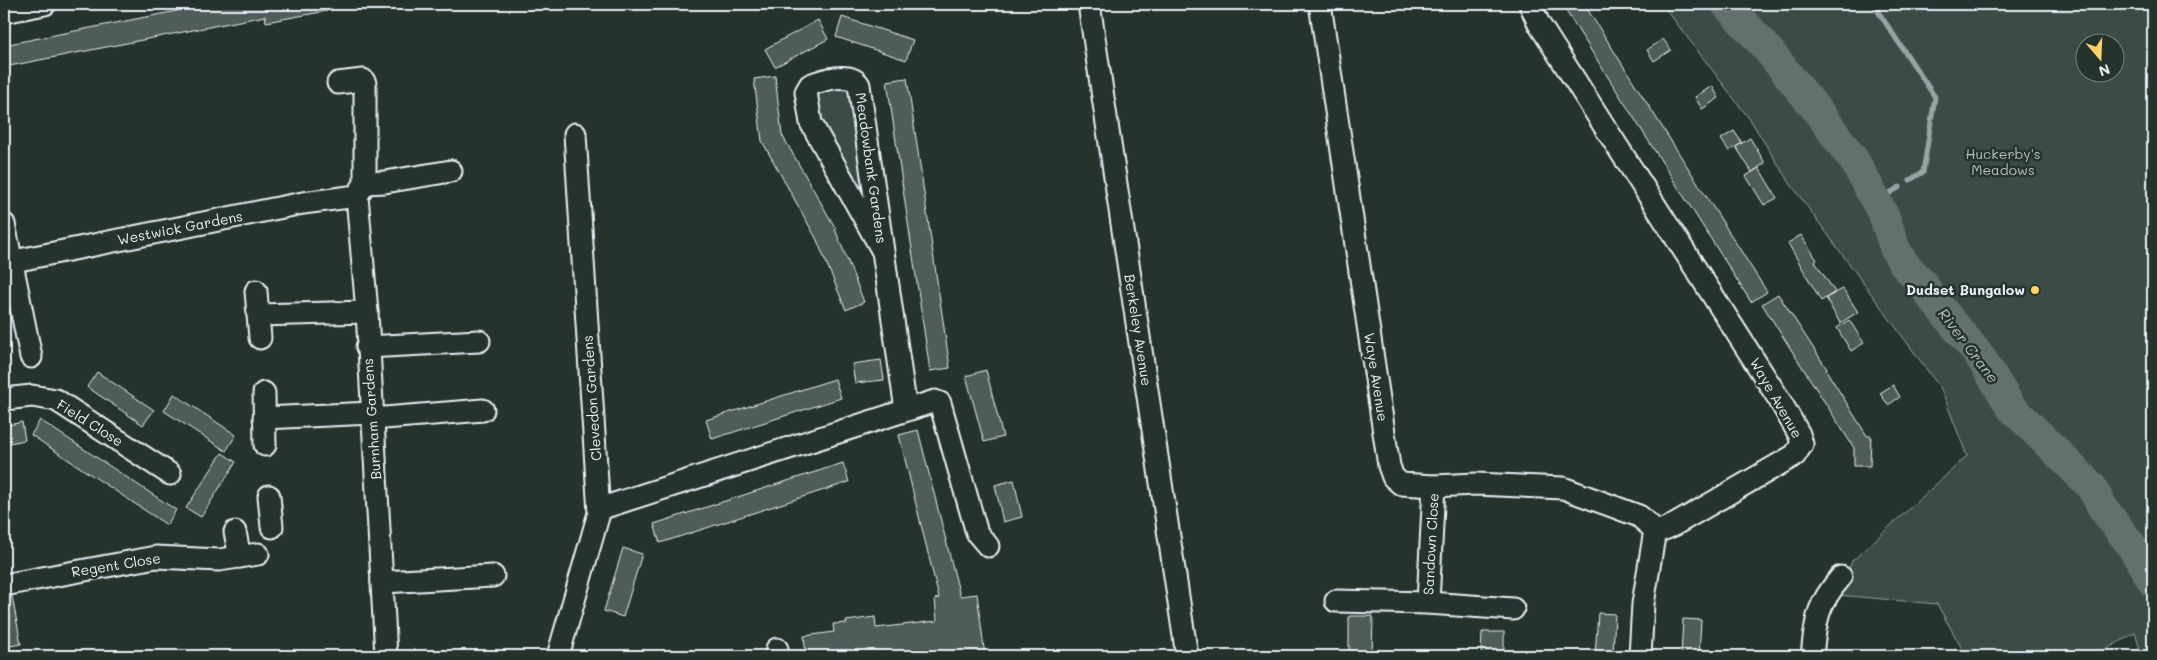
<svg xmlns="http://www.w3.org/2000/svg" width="2157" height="660" font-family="Mali,sans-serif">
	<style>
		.green { fill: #3e4b47; stroke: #939ea0; fill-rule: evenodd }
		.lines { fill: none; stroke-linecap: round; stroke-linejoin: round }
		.stream { stroke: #98a3a5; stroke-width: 5 }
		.river { stroke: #636f6d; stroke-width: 31 }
		.building { fill: #505c59; stroke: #e8f1f8 }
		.minor-casing { stroke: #e8f1f8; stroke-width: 25 }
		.minor { stroke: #26332d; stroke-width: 21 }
		.poi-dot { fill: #ffd166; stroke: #26332d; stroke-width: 2 }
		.labels { text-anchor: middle; stroke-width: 5; stroke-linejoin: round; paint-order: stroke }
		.park-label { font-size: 14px; fill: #b5bfc3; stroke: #26332d }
		.street-label { font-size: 14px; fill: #e8f1f8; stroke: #26332d }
		.poi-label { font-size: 14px; font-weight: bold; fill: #e8f1f8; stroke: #26332d; text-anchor: end }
		.water-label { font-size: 15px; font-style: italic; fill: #b3bdc0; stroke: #26332d }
	</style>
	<rect width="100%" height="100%" fill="#26332d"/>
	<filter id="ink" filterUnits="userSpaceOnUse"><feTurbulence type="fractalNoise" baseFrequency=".02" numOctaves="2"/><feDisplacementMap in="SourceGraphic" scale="10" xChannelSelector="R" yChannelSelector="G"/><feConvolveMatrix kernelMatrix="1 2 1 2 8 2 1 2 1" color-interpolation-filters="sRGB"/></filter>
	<g filter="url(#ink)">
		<g class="green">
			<path d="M1662,4h491v652h-11l-7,-23 -41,23h-128l-29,-52 -99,-9 14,-34 115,-105 -26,-67 -154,-210 -36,-58zM2084,42h30v30h-30z"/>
			<path d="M850,85l19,105 -5,7 -43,-71 -7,-33z"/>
		</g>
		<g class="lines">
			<g class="stream">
				<path d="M1873,4l62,93 -12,75 -13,8"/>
				<path d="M1876,201l24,-14"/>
			</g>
			<path class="river" d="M1726,4l38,41 56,69 35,48 30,56 10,31 9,15 18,19 10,15 47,57 32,52 80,79 12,22 30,40 20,34"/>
		</g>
		<g class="building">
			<path d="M212,4h115v7l-61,11 -1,-6 -261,51v-22z"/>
			<path d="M1577,4h7l183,288 -16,10 -185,-291z"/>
			<path d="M842,17l71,23 -7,20 -70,-23z"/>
			<path d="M818,20l10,19 -53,28 -10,-18z"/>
			<path d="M1663,39l8,11 -17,11 -7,-11z"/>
			<path d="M775,76l7,59 54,94h-1l29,73 -18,8 -30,-72 -54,-97 -8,-62z"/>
			<path d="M907,78l43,290 -20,3 -43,-290z"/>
			<path d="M1712,86l7,12 -17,11 -7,-12z"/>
			<path d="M1734,131l8,12 -13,8 -8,-12z"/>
			<path d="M1750,138l15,25 -13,9 -16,-25z"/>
			<path d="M1759,168l18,30 -13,7 -18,-29z"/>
			<path d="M1801,235l16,25 -2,2 20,30 -14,9 -33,-58z"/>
			<path d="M1843,289l15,23 -18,11 -14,-25z"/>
			<path d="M1778,294l49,75 -1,1 41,66h4l-1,30h-16v-18l-92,-144z"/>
			<path d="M1849,320l15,23 -13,8 -14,-23z"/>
			<path d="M881,360l3,20 -29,3 -3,-19z"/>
			<path d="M986,370l17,67 -19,5 -18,-66z"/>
			<path d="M97,372l57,38 -11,15 -56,-38z"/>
			<path d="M835,379l6,19 -129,41 -6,-19z"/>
			<path d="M1893,385l7,12 -12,8 -8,-12z"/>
			<path d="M174,394l62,41 -10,16 -62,-40z"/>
			<path d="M40,420l136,90 -9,15 -136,-90z"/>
			<path d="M22,422l3,18 -21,4v-18z"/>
			<path d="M918,430l42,166 17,-2 8,62h-179l-2,-20 30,-4 -1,-8 14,-1 -1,-2 29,-4 1,11 61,-7 -2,-22 4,-1 -40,-163z"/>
			<path d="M222,453l14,9 -35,55 -15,-9z"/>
			<path d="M843,463l6,19 -189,61 -6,-19z"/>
			<path d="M1014,480l8,37 -19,5 -8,-37z"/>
			<path d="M623,548l19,6 -19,63 -19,-6z"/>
			<path d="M12,596l9,48 -17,3v-50z"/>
			<path d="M1598,613l17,1 -2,42h-18z"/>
			<path d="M1349,616h24l-1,40h-23z"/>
			<path d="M1683,619l18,1 -2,36h-18z"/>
			<path d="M1482,632h22v24h-23z"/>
		</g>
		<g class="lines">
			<g class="minor-casing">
				<g id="minor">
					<path d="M1089,4l98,652"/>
					<path d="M1320,4l69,462 4,11 8,7 33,2 42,-2 87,4 76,28 16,14"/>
					<path d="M1530,4l9,20 240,375 20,35 3,10 -7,11 -121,70 -12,5h-7l-12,74 -3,52"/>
					<path d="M4,12l41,-8"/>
					<path d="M338,83l25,-3 2,3v100l-8,13 10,116 19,344"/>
					<path d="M365,183l20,-1 66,-11"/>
					<path d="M4,224l27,133"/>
					<path d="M882,250l-71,-127 -5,-31 4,-7c12,-5 41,-14 49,0l47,325"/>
					<path d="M4,263l299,-60 54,-7"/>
					<path d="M256,291l4,47"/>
					<path d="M258,315l109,-3"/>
					<path d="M367,347l112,-6"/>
					<path d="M264,393l1,52"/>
					<path d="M4,399l28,-3 24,4 114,74"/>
					<path d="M264,418l108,-5"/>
					<path d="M372,419l111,-9"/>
					<path d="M269,496l3,31"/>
					<path d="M599,509l336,-108 5,2 37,130 11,13"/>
					<path d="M235,532l5,25"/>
					<path d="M382,582l111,-6"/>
					<path d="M4,585l152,-28 63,3 39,-6"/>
					<path d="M1336,601l92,2 85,6"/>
					<path d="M1428,603l6,-117"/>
					<path d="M558,656l41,-143 -24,-379"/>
					<path d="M776,656l1,-7"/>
					<path d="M1812,656c4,-36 4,-50 29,-79"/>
				</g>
			</g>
			<use href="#minor" class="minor"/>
		</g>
	</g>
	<circle class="poi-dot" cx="2035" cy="290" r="5"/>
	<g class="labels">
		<g class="park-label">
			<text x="2003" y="159">Huckerby's<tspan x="2003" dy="16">Meadows</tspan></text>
		</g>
		<g class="street-label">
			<text transform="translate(871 168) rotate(82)" y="5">Meadowbank Gardens</text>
			<text transform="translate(180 228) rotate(-11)" y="5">Westwick Gardens</text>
			<text transform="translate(1138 330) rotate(81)" y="5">Berkeley Avenue</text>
			<text transform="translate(1376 377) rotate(81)" y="5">Waye Avenue</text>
			<text transform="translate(592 398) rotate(-94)" y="5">Clevedon Gardens</text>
			<text transform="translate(1776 398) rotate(60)" y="5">Waye Avenue</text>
			<text transform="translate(372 419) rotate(-94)" y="5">Burnham Gardens</text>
			<text transform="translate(90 423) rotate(32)" y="5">Field Close</text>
			<text transform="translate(1431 544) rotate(-87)" y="5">Sandown Close</text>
			<text transform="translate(116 565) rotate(-9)" y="5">Regent Close</text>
		</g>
		<g class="poi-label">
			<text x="2025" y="295">Dudset Bungalow</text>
		</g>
		<g class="water-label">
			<text transform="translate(1968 346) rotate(53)" y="5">River Crane</text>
		</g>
	</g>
	<rect width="2157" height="660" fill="none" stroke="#26332d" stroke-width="20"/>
	<rect x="10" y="10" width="2137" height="640" fill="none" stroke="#e8f1f8" stroke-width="2" filter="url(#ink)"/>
	<g transform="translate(2100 58) rotate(161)"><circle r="24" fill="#26332d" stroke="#747f7e"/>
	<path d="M0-4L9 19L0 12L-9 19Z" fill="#ffd166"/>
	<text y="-8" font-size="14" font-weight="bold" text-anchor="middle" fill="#e8f1f8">N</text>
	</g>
</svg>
